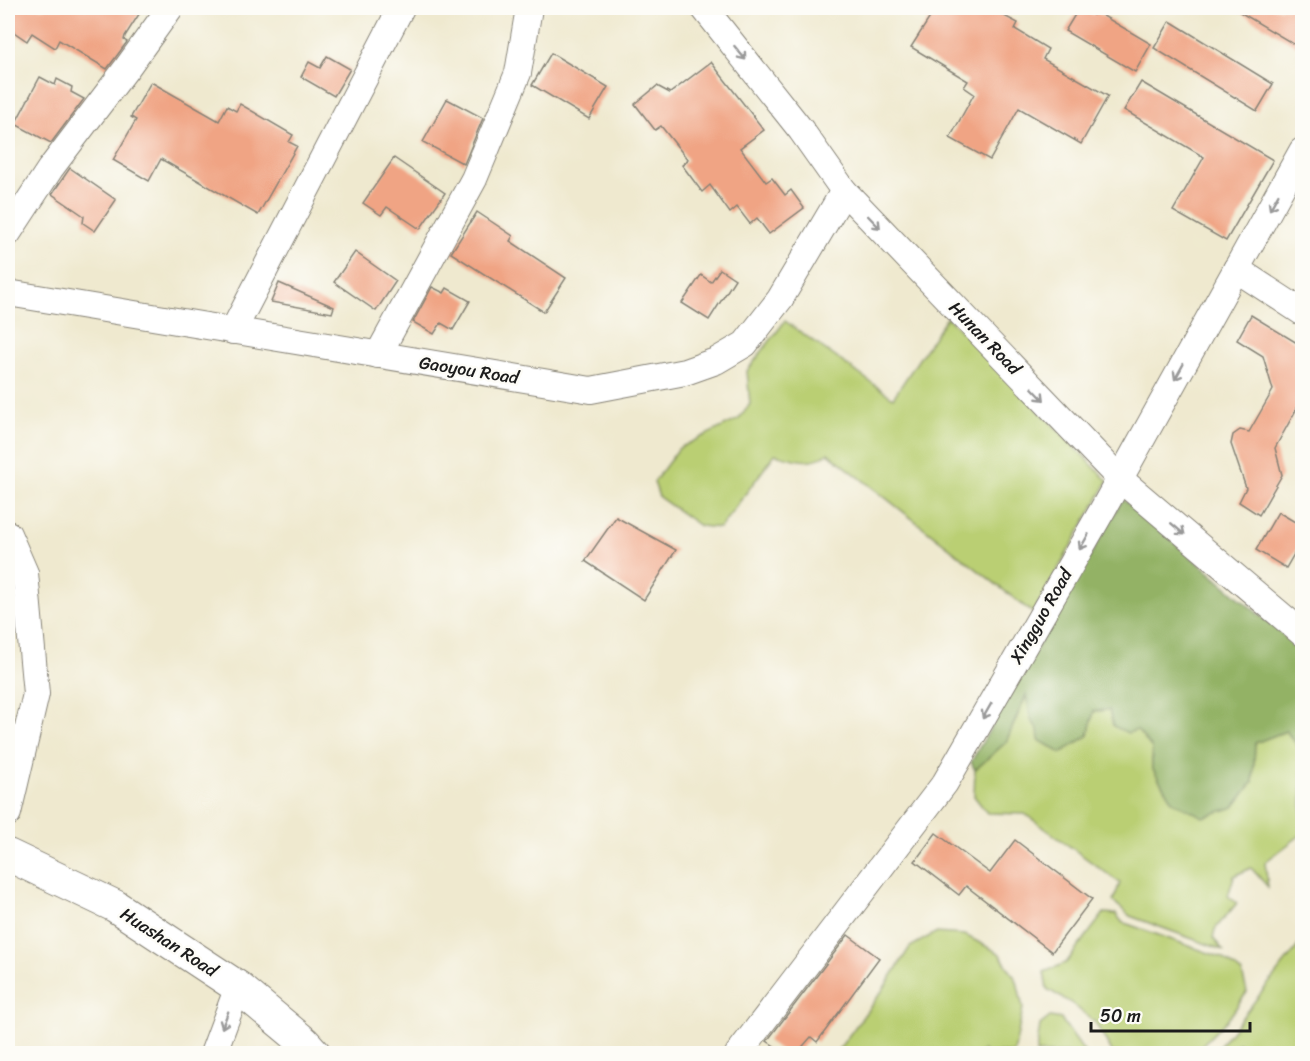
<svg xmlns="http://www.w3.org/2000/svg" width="1310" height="1061" font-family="Sriracha,sans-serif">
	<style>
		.green { fill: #bacf73; stroke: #6b7648; stroke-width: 1.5 }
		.forest { fill: #93b265; stroke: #586740; stroke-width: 1.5 }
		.building { fill: #f0a484 }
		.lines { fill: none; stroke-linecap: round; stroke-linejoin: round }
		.minor-casing { stroke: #868276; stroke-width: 28 }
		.major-casing { stroke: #868276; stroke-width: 34 }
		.minor { stroke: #fff; stroke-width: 26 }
		.major { stroke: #fff; stroke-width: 32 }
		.oneway { stroke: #999 }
		.labels { text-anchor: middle; stroke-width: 5; stroke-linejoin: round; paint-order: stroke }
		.street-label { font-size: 18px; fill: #1c1c1c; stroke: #fdfcf7 }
	</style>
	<rect width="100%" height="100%" fill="#fdfcf7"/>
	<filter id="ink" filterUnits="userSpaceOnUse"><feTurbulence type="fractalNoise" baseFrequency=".0167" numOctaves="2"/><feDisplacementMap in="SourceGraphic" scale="12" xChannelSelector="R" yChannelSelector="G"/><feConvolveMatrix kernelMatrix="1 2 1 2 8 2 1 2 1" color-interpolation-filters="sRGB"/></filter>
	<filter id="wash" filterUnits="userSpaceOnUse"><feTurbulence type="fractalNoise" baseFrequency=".008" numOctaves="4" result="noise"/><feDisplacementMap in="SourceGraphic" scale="24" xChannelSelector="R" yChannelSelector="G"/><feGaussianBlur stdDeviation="1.35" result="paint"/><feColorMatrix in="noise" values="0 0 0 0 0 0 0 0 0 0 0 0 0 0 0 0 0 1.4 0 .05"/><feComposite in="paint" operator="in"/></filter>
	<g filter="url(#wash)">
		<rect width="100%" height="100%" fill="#efe9cf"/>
		<g class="green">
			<path d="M947,317l161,164 -75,132 -205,-160c-16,13 -34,6 -53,1l-55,74 -20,-2 -41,-29 -5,-15 25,-34 60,-29 11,-15 -3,-33 38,-50 108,77z"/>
			<path d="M1027,694l4,26 7,9 50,7 6,-25 15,-1 28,20 15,18v20l82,39 19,-25 2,-39 31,-12 16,20v83l-37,28 3,25 -17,-19 -17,8 -6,20 9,7 -22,26 -2,9 10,12 -93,-34 -17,-15 7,-18 -95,-69 -38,-1 -13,-17 1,-26 31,-28z"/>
			<path d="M1104,913l12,1 6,8 101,36 19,15 5,19 -18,26 -35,35h-81l-18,-31 -24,-19 -24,-14 -3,-17 22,-9z"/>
			<path d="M935,933l30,2 34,18 18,28 6,27 -9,45h-28l-3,-3 -5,4 -141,-1 1,-3 44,-59 28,-44z"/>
			<path d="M1302,941v112h-51l-13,-10 -10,10h-14z"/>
			<path d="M1050,1017l11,2 24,34h-49l4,-28z"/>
		</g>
		<path class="forest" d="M1123,499l179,152v100l-16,-20 -31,12 -2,39 -19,25 -31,10 -31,-16 -20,-33v-20l-15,-18 -9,3 -15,-7 -4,-16 -15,1 -6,25 -27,17 -22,-13 -1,-11 -7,-9 -5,-25 -20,47 -31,28 -4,-8z"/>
		<g id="blocks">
			<g class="building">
				<path d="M13,8h130l-18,28 -1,4 3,2 -20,27 -48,-29 -4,8 -23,-15 -5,8 -19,-13v-11z"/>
				<path d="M936,8h53l29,15 -3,6 33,20 -5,10 65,37 -27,48 -62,-36 -29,52 -40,-22 24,-44 -10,-7 4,-6 -57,-34z"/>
				<path d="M1079,8l14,7 2,-4 56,33 -16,28 -70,-41z"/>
				<path d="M1233,8h59l10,6v35z"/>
				<path d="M1170,21l103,63 -16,27 -103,-63z"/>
				<path d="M551,53l57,34 -19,32 -57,-34z"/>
				<path d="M327,56l23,13 -16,27 -33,-19 8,-15 11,6z"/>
				<path d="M711,62l53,68 -24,18 26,34 6,-4 13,17 6,-5 13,18 -35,26 -12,-16 -7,6 -13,-17 -7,6 -20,-28 -8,7 -20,-27 6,-5 -27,-34 -6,4 -20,-26 22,-18 13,7z"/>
				<path d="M40,77l15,8 2,-6 15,8 -1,5 13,7 -33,44 -36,-19z"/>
				<path d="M151,82l68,39 8,-15 9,5 4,-7 53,31 -4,7 8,4 -39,69 -97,-56 -12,22 -36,-21 23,-40 -5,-3z"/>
				<path d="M1141,82l132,78 -47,81 -53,-30 31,-54 -80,-47z"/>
				<path d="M447,99l36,19 -19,46 -41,-22z"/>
				<path d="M394,158l51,35 -25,36 -33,-22 -6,8 -18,-12z"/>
				<path d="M70,168l46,32 -21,31 -12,-8 1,-7 -32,-22z"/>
				<path d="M477,212l36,24 -3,5 56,37 -22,34 -93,-59z"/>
				<path d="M355,252l41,29 -20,30 -42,-29z"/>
				<path d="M720,269l15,10 -26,41 -27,-17 19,-28 10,7z"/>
				<path d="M279,283l55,24 -2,6 -61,-11z"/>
				<path d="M432,287l12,6 3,-5 23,13 -17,29 -12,-7 -7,11 -21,-12z"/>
				<path d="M1251,315l51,31v53l-27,49 7,27 -23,40 -20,-13 7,-14 -15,-44 2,-9 7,-5 9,2 24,-42 -10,-34 -26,-16z"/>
				<path d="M1278,512l24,14v14l-16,28 -30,-18z"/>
				<path d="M616,517l60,33 -32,50 -59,-39z"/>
				<path d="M936,833l54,40 25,-33 77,59 -40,53 -86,-66 -7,9 -44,-34z"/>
				<path d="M848,935l31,23 -62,84 -6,-5 -14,16h-12l-18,-12z"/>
			</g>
		</g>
	</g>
	<g filter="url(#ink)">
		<use href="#blocks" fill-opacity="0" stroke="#868276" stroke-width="1.5"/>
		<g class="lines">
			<g class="minor-casing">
				<g id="minor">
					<path d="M704,8l97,122 43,61 276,288 182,154"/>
					<path d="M8,233l42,-64 76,-100 44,-61"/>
					<path d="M1236,269l66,43"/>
					<path d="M8,293l583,97 94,-18 31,-11 29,-17 35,-45 64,-108"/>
					<path d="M233,331l168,-323"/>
					<path d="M378,355l96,-176 44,-106 11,-65"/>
					<path d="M8,534l17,39 11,121 -28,119"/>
					<path d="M213,1054l25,-67"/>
					<path d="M738,1054l207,-271 158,-274 199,-358"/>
				</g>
			</g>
			<g class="major-casing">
				<path id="major" d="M8,855l107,51 123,81 66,55 11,12"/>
			</g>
			<use href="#minor" class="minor"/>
			<use href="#major" class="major"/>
		</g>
		<defs><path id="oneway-shaft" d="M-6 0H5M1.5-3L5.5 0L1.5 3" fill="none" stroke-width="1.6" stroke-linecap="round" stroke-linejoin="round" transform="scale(1.5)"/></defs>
		<g class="oneway">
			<use href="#oneway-shaft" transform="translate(740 53) rotate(51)"/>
			<use href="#oneway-shaft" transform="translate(1274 202) rotate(119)"/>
			<use href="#oneway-shaft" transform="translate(874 222) rotate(46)"/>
			<use href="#oneway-shaft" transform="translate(1179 372) rotate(119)"/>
			<use href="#oneway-shaft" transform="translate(1038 394) rotate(46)"/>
			<use href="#oneway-shaft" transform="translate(1178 529) rotate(40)"/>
			<use href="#oneway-shaft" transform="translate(1084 542) rotate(120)"/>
			<use href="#oneway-shaft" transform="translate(987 711) rotate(120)"/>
			<use href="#oneway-shaft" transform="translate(225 1020) rotate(111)"/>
		</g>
	</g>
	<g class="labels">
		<g class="street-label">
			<text transform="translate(985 338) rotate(46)" y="6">Hunan Road</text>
			<text transform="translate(469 370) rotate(9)" y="6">Gaoyou Road</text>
			<text transform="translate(1041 616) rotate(-60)" y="6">Xingguo Road</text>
			<text transform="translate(169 942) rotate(33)" y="6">Huashan Road</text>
		</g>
	</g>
	<rect width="1310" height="1061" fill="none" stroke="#fdfcf7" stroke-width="30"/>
	<path d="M1091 1022v9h159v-9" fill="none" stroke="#1c1c1c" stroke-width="3"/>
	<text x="1100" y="1022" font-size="18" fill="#1c1c1c" stroke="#fdfcf7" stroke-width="4.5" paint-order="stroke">50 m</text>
</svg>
